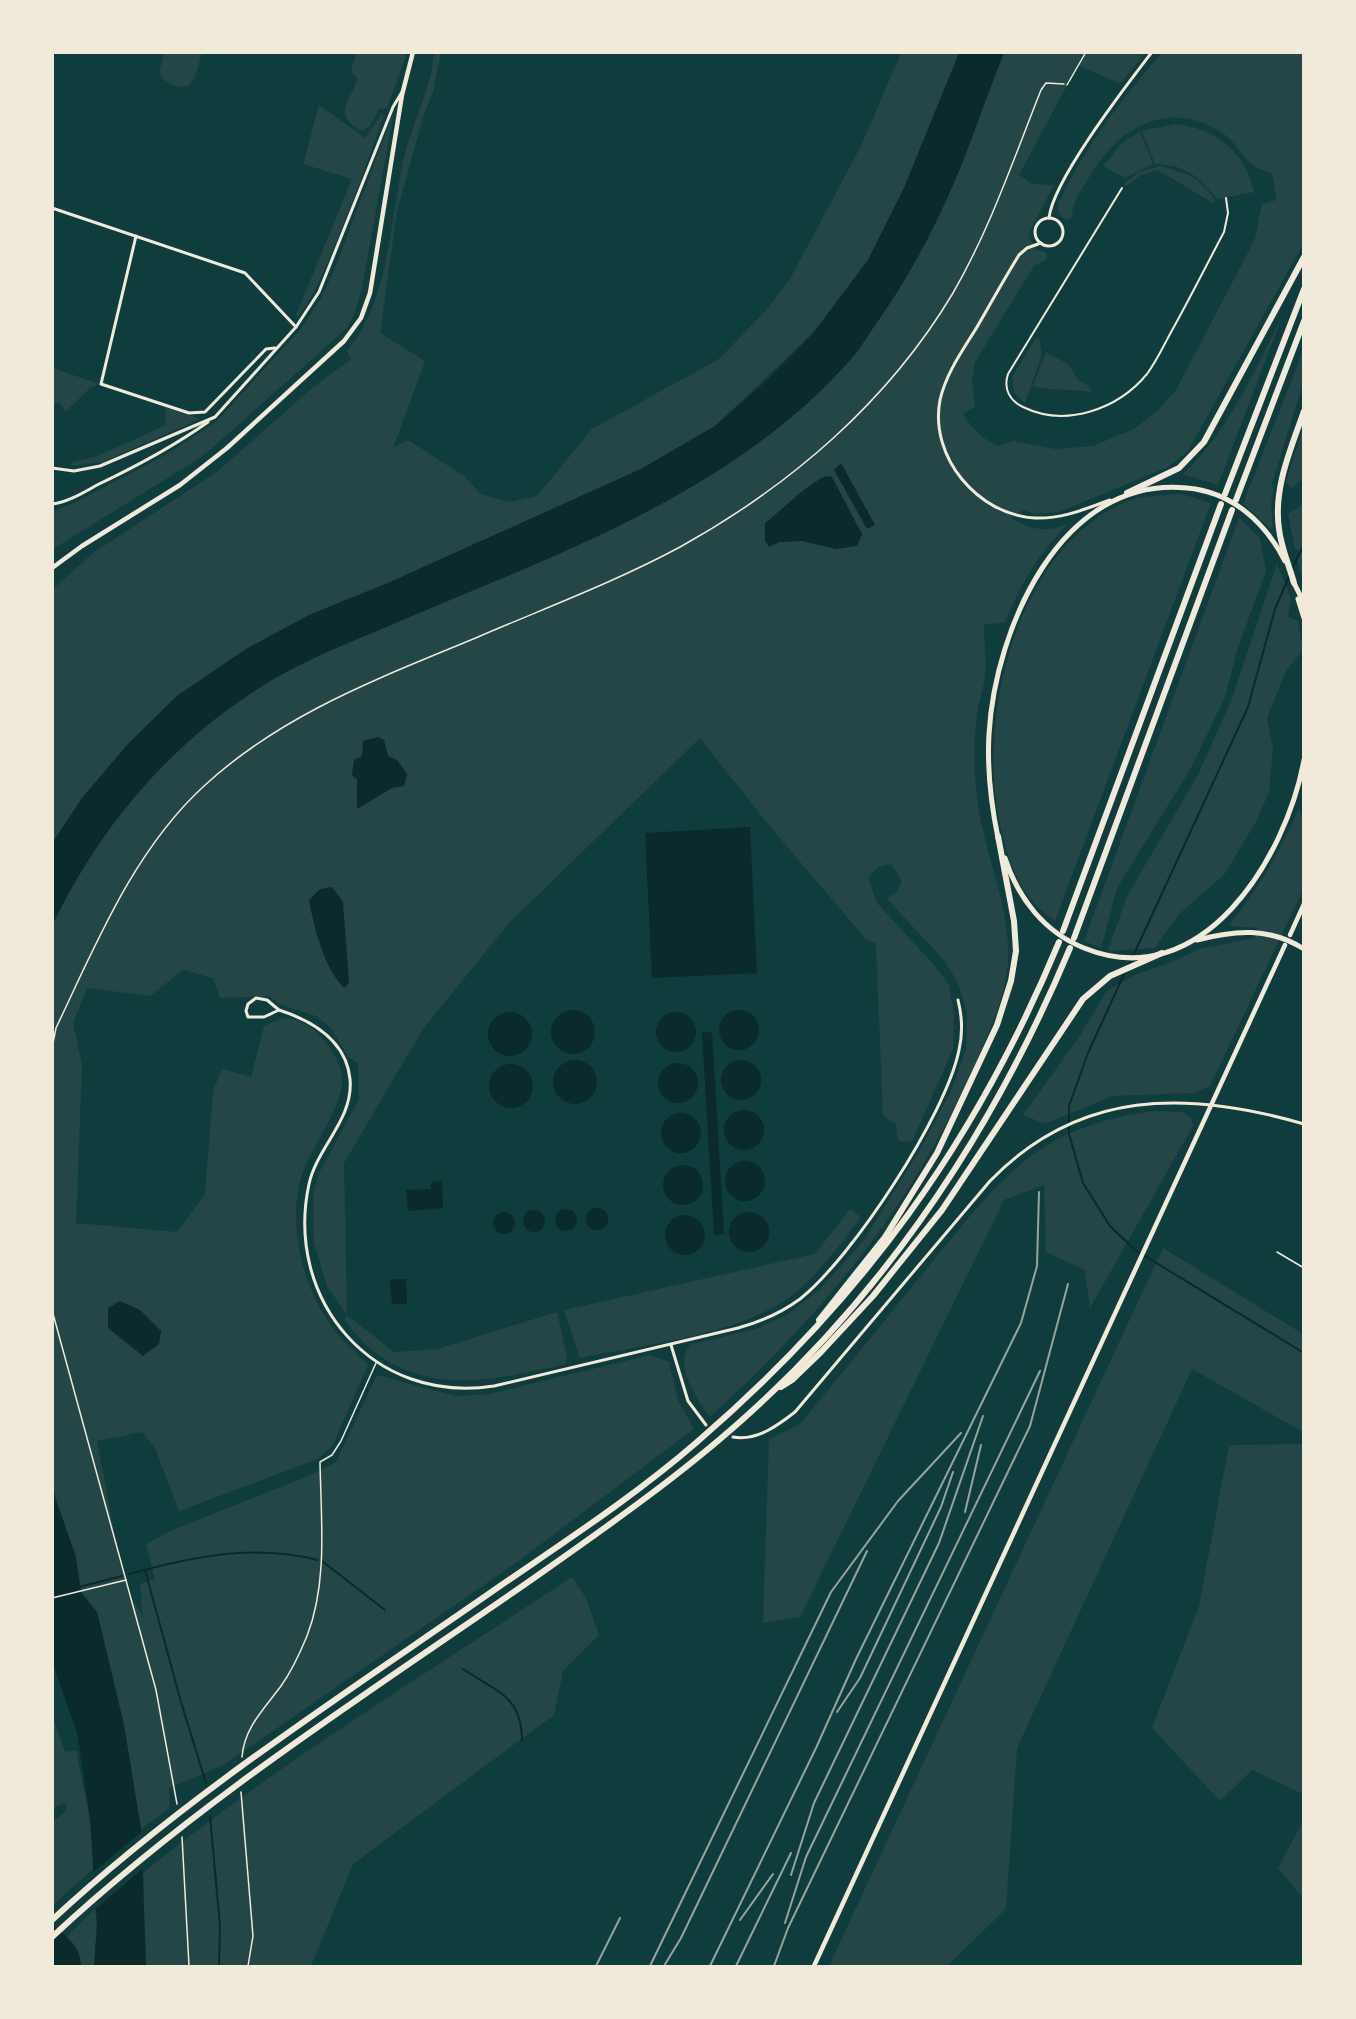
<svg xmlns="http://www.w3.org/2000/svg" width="1356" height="2019" font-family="Montserrat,sans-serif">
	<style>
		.green { fill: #244646 }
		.water { fill: #0a2a2b }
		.pier { fill: #0f3d3e }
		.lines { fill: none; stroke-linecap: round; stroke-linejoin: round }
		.stream { stroke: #0a2a2b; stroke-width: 2 }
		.path { stroke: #f1e9da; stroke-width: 1.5 }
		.service { stroke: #f1e9da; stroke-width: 1.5 }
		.pedestrian { stroke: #f1e9da; stroke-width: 2 }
		.minor { stroke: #f1e9da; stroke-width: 3 }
		.tertiary { stroke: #f1e9da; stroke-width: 4.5 }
		.trunk { stroke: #f1e9da; stroke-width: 5 }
		.motorway { stroke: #f1e9da; stroke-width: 6 }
		.rail { stroke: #97a49c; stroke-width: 2 }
	</style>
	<rect width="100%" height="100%" fill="#0f3d3e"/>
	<g class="green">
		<path d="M356,52l51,1 -20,55 -8,1 -9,17 -8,5c-32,-18 -10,-29 -5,-53l-6,-7z"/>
		<path d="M164,53h38l-8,26 -6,7c-13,2 -22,-2 -29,-13z"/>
		<path d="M434,53h7l-8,39 -9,22 -27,97 -17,122 45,28 -32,87 15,-8 56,36 17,18 28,8 28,-6 55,-67 127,-70 49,-51 22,-29 71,-133 40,-93h58l-55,135 -36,72 -54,72 -99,94 -74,43 -253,114 -79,32 -63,34 -69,47 -49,48 -46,54 -29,44v-253l40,-36 125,-82 94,-83 39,-29 -4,-8c44,-53 42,-132 58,-197 9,-34 26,-66 29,-101z"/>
		<path d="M1004,53h141l-25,31 -42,-19 -59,110 13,9 22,1 -26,50 8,15 10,2 1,7 -13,7 -59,96 -3,19 3,25 -12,8c9,14 19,25 35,32l16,-5 41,8 38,-3 41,-17 23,-18 19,-21 79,-151 7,-35 15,-4 -5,-27c-6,-2 -16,-4 -21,-9 -12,-13 -19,-27 -35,-35 -54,-29 -98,1 -126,47 -9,14 -17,24 -18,41l-5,3 -6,-3 -3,-8 1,-7c25,-54 64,-105 103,-149h141v191l-115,207 -20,16 -109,45 -24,2 -12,-4 -11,9c21,11 34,14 56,5 -30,31 -47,58 -63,99l-21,1c0,17 2,34 1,50 -1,14 -6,27 -8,40 -4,28 -3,55 0,82 5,52 35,115 31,165 -2,37 -20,73 -35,107 -63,142 -150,245 -263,349 -13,-17 -39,-56 -18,-73l64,-15 31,-14 32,-25 45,-50 54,-87 32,-60 16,-44 1,-37 -10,-31 -13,-21 -57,-61 10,-8 5,-10 -11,-17 -13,3 -10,11 9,25 58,63 14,19 5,29 -1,35 -41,93 -14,-1 -2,-17 -13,-9 -7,-171 -11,-6 -97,-114 -68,-86 -191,185 -86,106 -79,134 3,152 47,37 43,-3 120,-37 10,45 -2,7c-65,14 -129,33 -189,-11 -12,-8 -22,-22 -32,-33l3,-5 -20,-29 -13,-44 -1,-47 6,-22 40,-74 -1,-36 -10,-6 -17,-29 -15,-12 -35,-11 -12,-9 -49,2 -7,-20 -30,-8 -33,26 -63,-8 -14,35 9,42 -6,158 101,9 28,-38 8,-103 9,-22 29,8 13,-51c5,-2 11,-6 17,-7 28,-5 58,33 61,58 3,25 -29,69 -38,92 -20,52 -1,124 35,167 9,10 20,19 29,29l-35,80 -15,14 -139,52 -24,-63 -13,-16 -45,9 23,122 10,34 13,19 -3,-32 15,-5 -9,-35 24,-13 141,-56 25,-13 41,-87 78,21 34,-2 161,-39 19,7 9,38 16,29 -174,131 -298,206 -53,22 1,20 -29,21 -17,-104 -27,-113 -16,-20 -28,-104 -1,-564c47,-96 117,-179 207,-236 45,-29 98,-48 146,-69 159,-68 328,-127 446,-260 10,-11 18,-26 27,-38 30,-43 54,-88 75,-136 19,-43 33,-89 51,-132z"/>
		<path d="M319,105l46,33 16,-23h3c-16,45 -32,90 -51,134 -10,24 -19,48 -36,69l-1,-3 56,-136 -49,-15z"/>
		<path d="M394,111l-32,177 -8,27 -8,14 -143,127 -150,93v-38l23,-9 91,-48 48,-31 85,-93 20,-30 14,-29z"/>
		<path d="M1175,124c40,4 71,28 79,68l-36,7c-23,-23 -27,-33 -63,-35l-13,-33z"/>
		<path d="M1140,132l13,32 -28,14 -22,-12 19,-23z"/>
		<path d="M1160,166c32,10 34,7 56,35l-3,2 -55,-33 -19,6 -12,10 -4,-2 16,-12z"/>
		<path d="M1282,317l-64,168 -35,-11c46,-43 70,-102 99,-157z"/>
		<path d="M1036,338h3l3,17 -17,48 -11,-10 -2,-16z"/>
		<path d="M1303,351v32l-34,111 6,-14 -4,24 2,27 -30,-27z"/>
		<path d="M1046,352l22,12 10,16 11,6 2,6c-19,-4 -38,0 -58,-6z"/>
		<path d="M53,368l46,16 -9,4 -25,24 -5,-10 -7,3z"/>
		<path d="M165,407l35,12 -97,43 -32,4v-4l24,-5 71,-32z"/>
		<path d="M1303,427v51l-12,11 -5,-7z"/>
		<path d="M1181,494l30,9 -156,418c-7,-6 -15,-11 -21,-18 -18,-19 -27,-48 -33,-74 -25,-107 13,-276 122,-326 19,-8 38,-8 58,-9z"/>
		<path d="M1303,500h1l-1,81 -6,-22 3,-8 -5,-2 -7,-35 13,-8z"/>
		<path d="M1239,518l21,20 6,33 -28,76 -13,50 -34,71 -74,120 -16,60 -17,-7z"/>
		<path d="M1277,564l14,34 -3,19 10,4 5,29 -17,21 -19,47 6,30 -4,44 -12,28 -33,55 -46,40 -23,33 -47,3 19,-55 71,-121 33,-74z"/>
		<path d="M1299,808l4,11v71l-93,196 -17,7 -81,3 -67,28 -22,-9 56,-78 28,-46 27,-16 35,-12 30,-14 56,-11 3,-10 -29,-2c29,-37 51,-74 70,-118z"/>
		<path d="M1155,1111l27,1 9,5 2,9 -103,182 -5,-38 -39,-18 -2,-67 -40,15 -204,417 -37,6 6,-184 31,-15c42,-51 83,-101 124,-152 39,-46 77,-102 132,-132 31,-16 64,-25 99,-29z"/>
		<path d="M850,1209l11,8c-20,27 -46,62 -74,82 -51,36 -145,46 -207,59l-16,-48 251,-56z"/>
		<path d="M1163,1248l140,86v98l-111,-63 -175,379 -11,161 -59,57h-118z"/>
		<path d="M1303,1444v350l-51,-24 -32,31 -68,-73 47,-122 30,-161z"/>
		<path d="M572,1577l14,21 13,37 -36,36 -9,44 -201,149 -42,102h-165l-3,-93c135,-110 284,-200 429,-296z"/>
		<path d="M52,1714l13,38 11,-2 14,69 4,49 -41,37v-84l11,-8 3,-7 -3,-3 -11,5z"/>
		<path d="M1303,1821v77l-25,-30z"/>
		<path d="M95,1909l2,16 -3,41h-41v-16z"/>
	</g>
	<g class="water">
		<path d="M959,53h45c-18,43 -32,89 -51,132 -21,48 -45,93 -75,136 -9,12 -17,27 -27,38 -116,131 -283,191 -439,257 -51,22 -106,42 -153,72 -90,57 -160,140 -206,236v-82l29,-44 46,-54 49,-48 69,-47 63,-34 79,-32 253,-114 74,-43 51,-45 48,-49 54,-72 36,-72z"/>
		<path d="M841,463l34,62 -8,4 -33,-59z"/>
		<path d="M826,476l6,1 30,57 -5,12 -21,3 -34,-8 -22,1 -11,5 -4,-6v-18c18,-14 42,-39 61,-47z"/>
		<path d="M378,737l6,3 4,16 9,4 10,14 -3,12 -12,2 -35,21v-29l-5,-5 2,-15 8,-4 1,-15z"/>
		<path d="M750,827l7,146 -105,5 -7,-145z"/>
		<path d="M332,887l11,15 6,81 -5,5c-20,-20 -30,-60 -35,-88l11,-11z"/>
		<circle cx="739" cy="1030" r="20"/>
		<circle cx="573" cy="1032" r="22"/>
		<circle cx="676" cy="1032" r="20"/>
		<circle cx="510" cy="1034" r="22"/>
		<path d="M712,1032l12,202 -10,1 -12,-202z"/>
		<circle cx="741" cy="1080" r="20"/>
		<circle cx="575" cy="1082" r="22"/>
		<circle cx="678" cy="1083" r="20"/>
		<circle cx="511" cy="1086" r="22"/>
		<circle cx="744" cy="1130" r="20"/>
		<circle cx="681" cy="1133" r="20"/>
		<circle cx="745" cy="1181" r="20"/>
		<circle cx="683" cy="1185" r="20"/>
		<path d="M442,1181l1,27 -35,3 -2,-21 25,-1v-7z"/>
		<circle cx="597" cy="1219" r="11"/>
		<circle cx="566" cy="1220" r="11"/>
		<circle cx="534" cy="1221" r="11"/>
		<circle cx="504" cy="1223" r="11"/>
		<circle cx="749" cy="1232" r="20"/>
		<circle cx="685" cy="1235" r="20"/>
		<path d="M390,1279h16l1,25h-15z"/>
		<path d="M120,1301l20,9 21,21 -2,13 -16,12 -35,-28v-20z"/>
		<path d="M52,1488l24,69 5,35 16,20 27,113 17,104 5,137h-52l3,-41 -7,-106 -13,-86 -24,-69z"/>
		<path d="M52,1925c16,12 28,21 29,41h-28z"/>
	</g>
	<path class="pier" d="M144,1830l2,36 -53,45 -2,-37z"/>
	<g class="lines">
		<g class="stream">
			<path d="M1292,569l12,-25"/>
			<path d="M1128,967l120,-260 27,-98 15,-35"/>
			<path d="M1125,972l-37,81 -19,53v28l14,49 27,43 25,24 169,103"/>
			<path d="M322,1561l63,49"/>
			<path d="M145,1570l36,132 25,81"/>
			<path d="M129,1574c66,-18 122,-30 189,-14"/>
			<path d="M79,1587l43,-11"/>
			<path d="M463,1669c34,23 59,27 59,72"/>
			<path d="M210,1816l10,110 -1,40"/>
		</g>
		<g class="path">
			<path d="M52,1048l4,-20c40,-84 78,-178 148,-242 79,-73 176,-108 274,-149 67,-29 137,-55 202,-90 110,-61 208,-145 273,-254 37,-64 61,-135 88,-203l5,-7 18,1"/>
			<path d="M52,1310l104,380 21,114"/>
			<path d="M52,1598l74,-18"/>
			<path d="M182,1837l7,129"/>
		</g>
		<g class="service">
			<path d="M1067,85l19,-33"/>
			<path d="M1277,1252l27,16"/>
			<path d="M242,1757c2,-29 22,-48 39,-71 10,-14 19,-33 26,-50 21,-54 14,-116 13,-174l12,-7 9,-14 35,-78"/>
			<path d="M241,1792l12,144 -5,30"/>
		</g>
		<path class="pedestrian" d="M1122,188l-114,186c-5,15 2,27 15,33 43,21 95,2 124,-33 9,-12 16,-27 23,-40 19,-34 36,-68 54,-102l4,-19 -2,-15"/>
		<g class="minor">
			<path d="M52,208l193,65 51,54"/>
			<path d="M1049,218c4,-38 77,-132 103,-166"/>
			<circle cx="1049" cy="232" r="14"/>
			<path d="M136,236l-35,148 88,29 16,-1 61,-63 9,-1"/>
			<path d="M1041,243l-14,5 -8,7c-15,24 -28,48 -42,72 -14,23 -31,46 -37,73 -11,57 38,115 95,118 28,1 50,-9 75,-18"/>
			<path d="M52,468l22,3 26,-5 115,-49 81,-90 23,-35 74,-185 9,-15"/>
			<path d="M52,504c17,-2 32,-12 47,-20 38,-18 75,-38 109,-62"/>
			<path d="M279,1010l-12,-10 -11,-2 -8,6 -2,7 2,6h16l15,-7c34,11 67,30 71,69 4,40 -33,68 -41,105 -25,116 64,221 185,202l244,-58c22,-6 43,-15 62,-29 52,-41 146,-184 159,-249 4,-17 3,-34 -1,-50"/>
			<path d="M671,1345l17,56 18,24"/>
			<path d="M733,1437c24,4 44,-11 62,-25l195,-231c89,-92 197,-91 314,-57"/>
		</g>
		<g class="tertiary">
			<path d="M52,568l30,-22 98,-61 47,-37 117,-107 17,-23 9,-25 32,-198 11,-43"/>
			<path d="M1290,935l14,-31"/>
			<path d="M814,1966l471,-1021"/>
		</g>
		<g class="trunk">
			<path d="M1293,581l11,22"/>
			<path d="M1298,599l6,19"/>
			<path d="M998,838c-7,-34 -11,-70 -9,-104 6,-105 72,-259 198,-246 45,4 78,34 98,73"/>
			<path d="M1005,858c13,40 39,74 79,90 118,48 202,-90 220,-188"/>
			<path d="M1197,940c38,-10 72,-13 107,9"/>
		</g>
		<g class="motorway">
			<path d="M1127,493l52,-25 25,-26 100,-185"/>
			<path d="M1225,494l79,-205"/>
			<path d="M1236,500l68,-179"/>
			<path d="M1294,583c-5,-18 -13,-36 -15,-54 -6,-41 12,-80 25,-118"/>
			<path d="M1063,931l158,-427"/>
			<path d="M1074,938l158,-428"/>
			<path d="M819,1320l66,-83 52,-84 60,-128 14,-44 5,-30 -2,-30 -16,-85"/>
			<path d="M781,1387l11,-7 29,-28 52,-56 69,-86 141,-211 27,-23 52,-23"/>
			<path d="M52,1920c137,-127 296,-228 448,-334 67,-46 136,-91 197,-144 165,-142 279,-300 362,-500"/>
			<path d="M52,1937c147,-137 318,-245 482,-359 71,-50 143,-100 208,-158 146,-130 253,-293 328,-472"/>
		</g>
		<g class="rail">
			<path d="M965,1512l16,-67"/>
			<path d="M837,1712l23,-34 81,-171 12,-35"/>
			<path d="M791,1875l23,-72 125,-260 44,-127"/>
			<path d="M740,1920l33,-46"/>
			<path d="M785,1923l21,-66 234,-486"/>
			<path d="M596,1966l24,-48"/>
			<path d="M650,1966l181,-374 67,-91 63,-68"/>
			<path d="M664,1966l17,-28 186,-387"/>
			<path d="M710,1966l106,-218 40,-89 165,-336 16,-57 2,-74"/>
			<path d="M736,1966l55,-113"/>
			<path d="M774,1966l14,-38 242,-502 38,-142"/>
		</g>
	</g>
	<rect width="1356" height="2019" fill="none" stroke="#f1e9da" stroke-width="108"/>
</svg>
